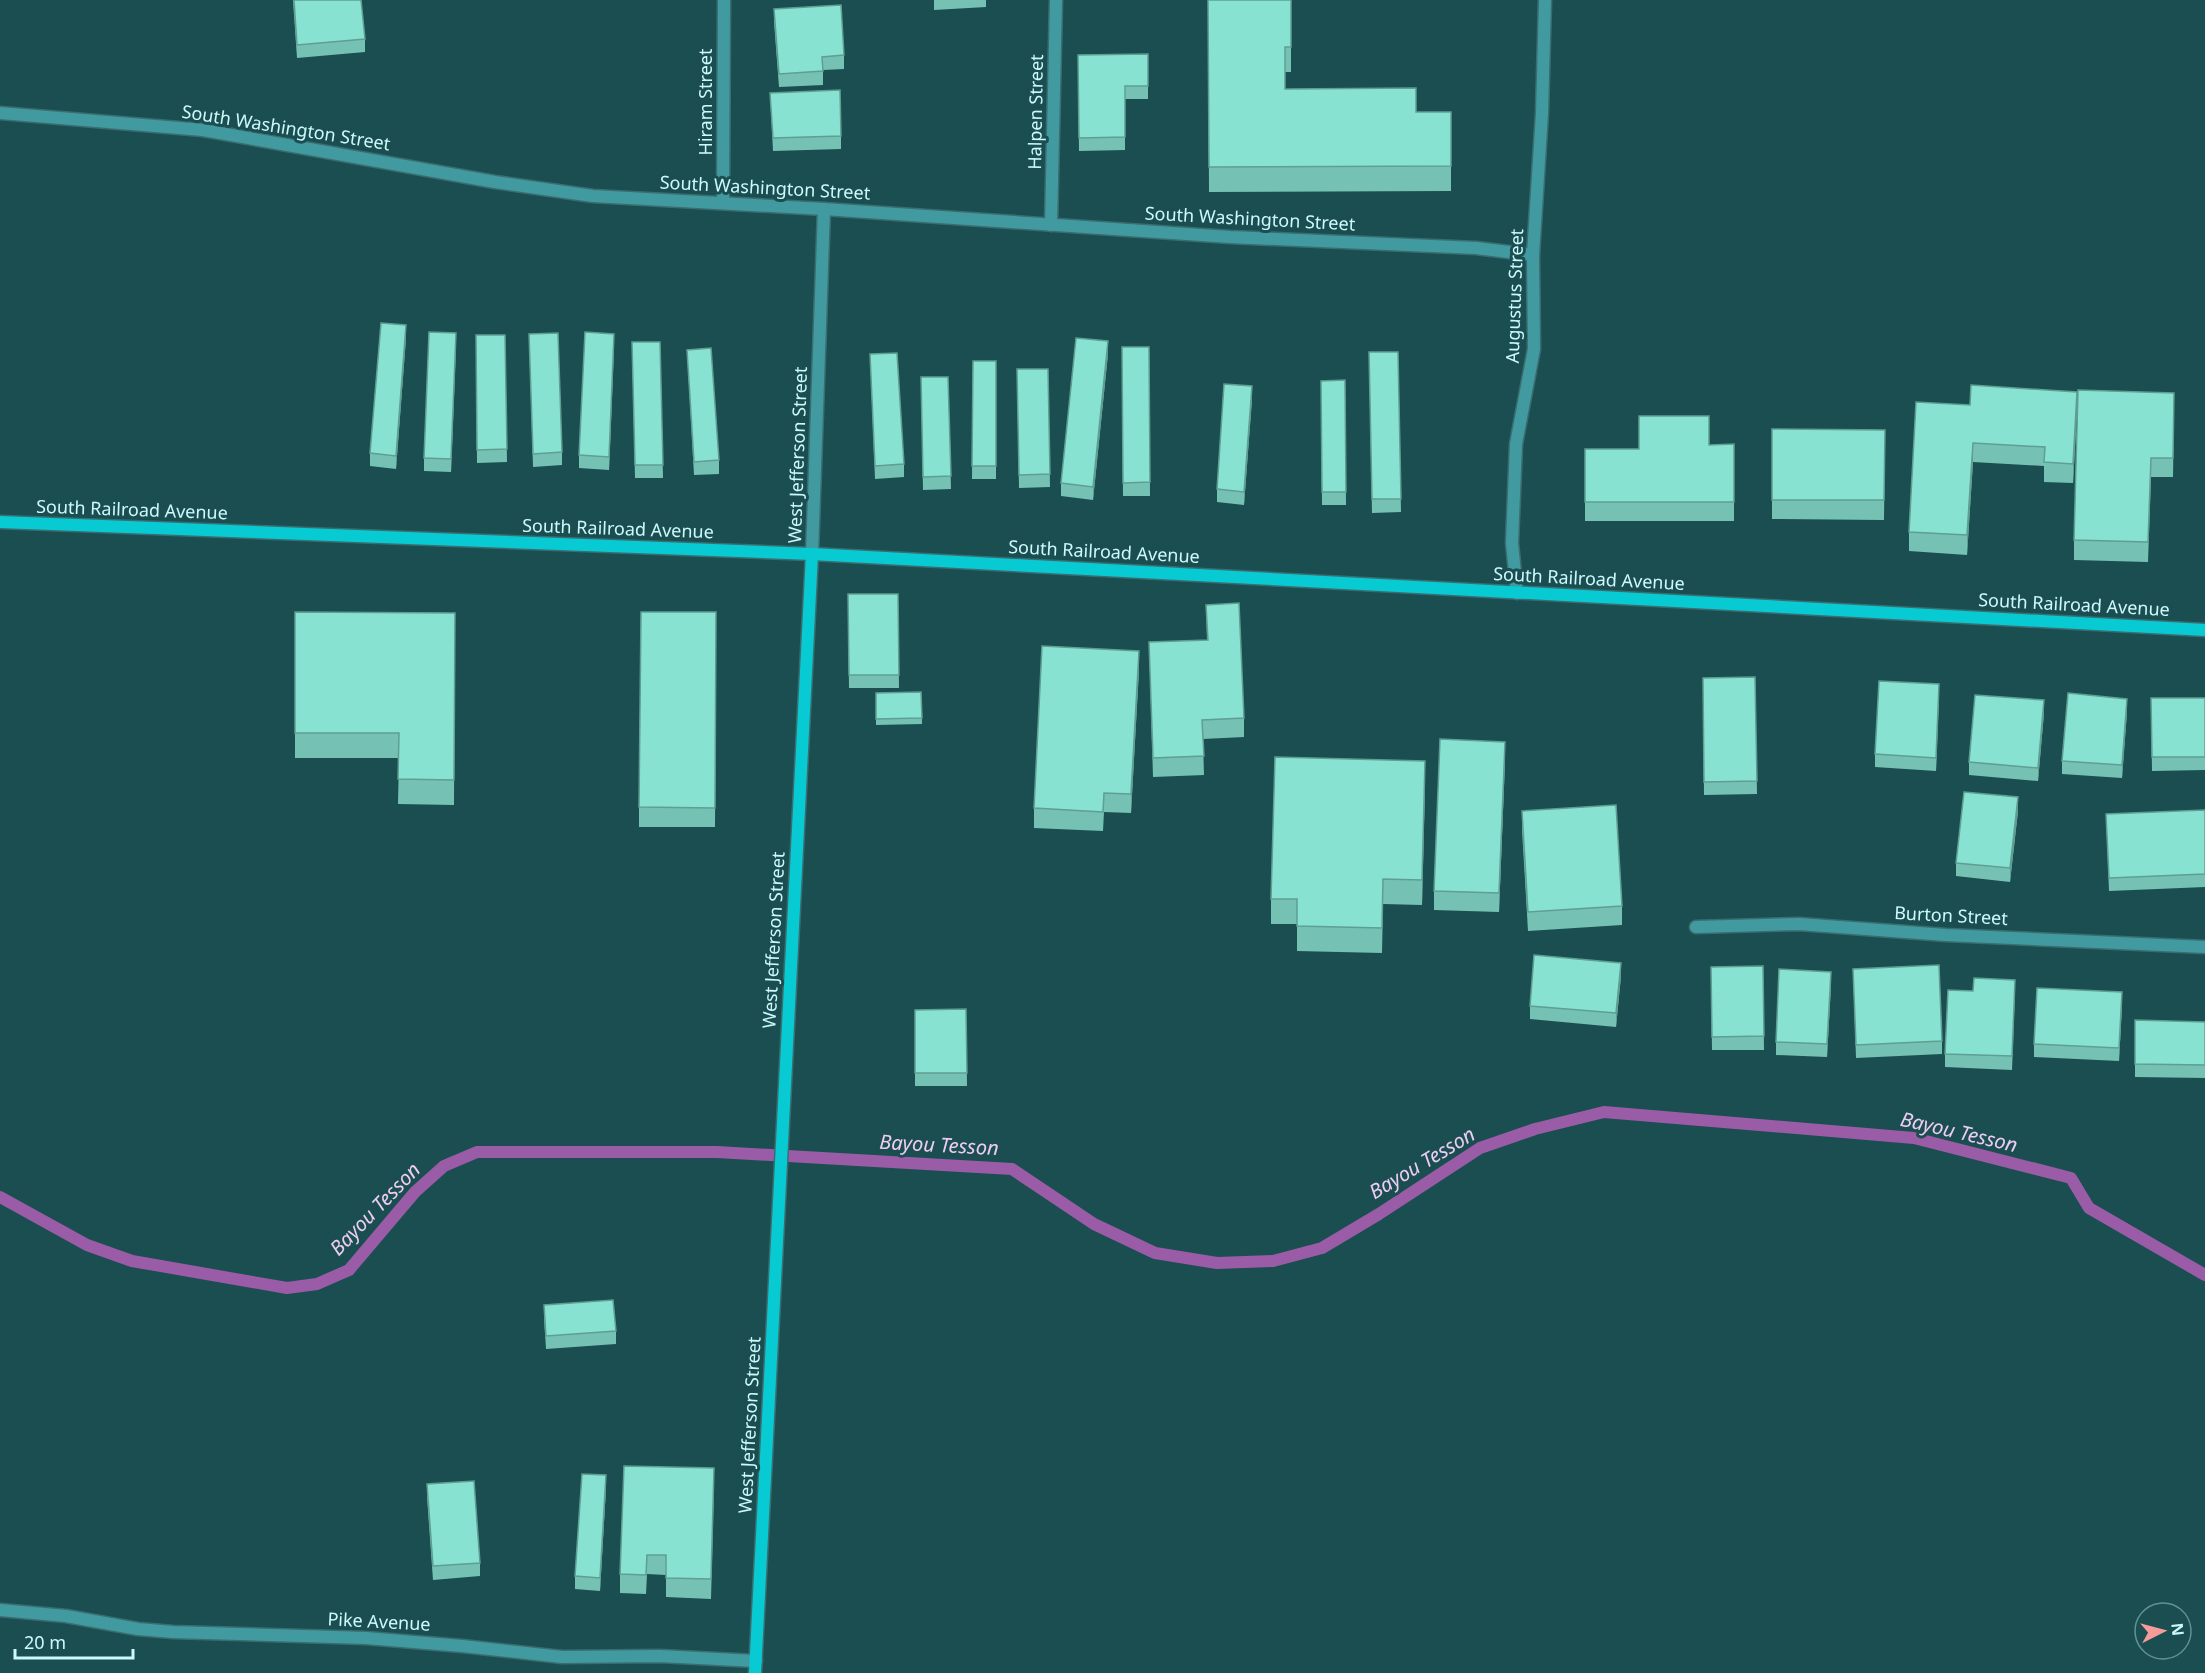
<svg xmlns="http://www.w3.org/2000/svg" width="2205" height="1673" font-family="'Noto Sans',sans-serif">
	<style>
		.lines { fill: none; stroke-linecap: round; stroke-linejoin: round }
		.stream { stroke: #9a5ca6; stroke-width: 12 }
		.street-casing { stroke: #3a6d70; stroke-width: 15 }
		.secondary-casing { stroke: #3a6d70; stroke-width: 15 }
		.street { stroke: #409aa0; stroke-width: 12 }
		.secondary { stroke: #08cad3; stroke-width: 12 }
		.wall { fill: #75c2b4 }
		.shaded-wall { fill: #5f9e92 }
		.building { fill: #88e2d1; stroke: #5f9e92; stroke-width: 1.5 }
		.labels { text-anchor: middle; stroke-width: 6; stroke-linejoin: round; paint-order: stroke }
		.street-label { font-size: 18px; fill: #cdf9fc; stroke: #1a4e51 }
		.water-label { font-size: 20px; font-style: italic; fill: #edcdf4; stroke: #1a4e51 }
	</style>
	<rect width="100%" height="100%" fill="#1a4e51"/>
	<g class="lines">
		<path class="stream" d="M0,1197l87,48 45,16 155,27 30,-4 32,-14 66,-78 29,-26 33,-14h240l295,17 82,55 61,29 62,10 56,-2 49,-13 57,-34 101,-66 55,-19 69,-17 310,26 157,40 18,30 116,67"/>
		<g class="street-casing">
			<g id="street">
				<path d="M0,113l203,17 292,52 98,14 231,13 406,28 246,11 57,7"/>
				<path d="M723,203l1,-203"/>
				<path d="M1051,225l5,-225"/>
				<path d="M812,554l12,-345"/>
				<path d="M1517,593l-5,-50 4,-99 18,-95 -1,-94 9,-142 3,-113"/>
				<path d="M1696,927l103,-3 147,11 259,12"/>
				<path d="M0,1610l66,6 72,13 35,3 193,6 96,8 100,11 98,-1 96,5"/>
			</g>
		</g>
		<g class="secondary-casing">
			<g id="secondary">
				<path d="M0,522l812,32 1393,76"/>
				<path d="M755,1673l57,-1119"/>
			</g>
		</g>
		<use href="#street" class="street"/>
		<use href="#secondary" class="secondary"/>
	</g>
	<g class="wall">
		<path d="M293,0h68l4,39v13l-68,6z"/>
		<path d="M934,0h52v7l-52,3z"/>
		<path d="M1208,0h83v72h-6v17l131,23h35v79l-242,1z"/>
		<path d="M774,9l70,46v14l-21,1v15l-44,2 -5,-65z"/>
		<path d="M1148,54v45h-23v51l-46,1 -1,-96z"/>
		<path d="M770,93l71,43v13l-68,2z"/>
		<path d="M529,334l33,118v13l-29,2z"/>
		<path d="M476,335h29l2,127 -30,1z"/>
		<path d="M406,338l-10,131 -26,-3v-13z"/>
		<path d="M632,342h28l3,136h-28z"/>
		<path d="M456,346l-5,126 -27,-1v-13z"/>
		<path d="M614,347l-5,123 -30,-2v-13z"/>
		<path d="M1122,347h27l1,149h-27z"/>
		<path d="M687,350l32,110v14l-25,1z"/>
		<path d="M1369,352h29l3,160 -29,1z"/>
		<path d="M870,354l34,110v13l-29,2z"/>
		<path d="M1108,354l-15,146 -32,-4v-13z"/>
		<path d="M973,361h23v118h-24z"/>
		<path d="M1017,369h31l2,118 -31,1z"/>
		<path d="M921,377h27l3,112 -28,1z"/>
		<path d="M1345,380l1,125h-24l-1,-124z"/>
		<path d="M1252,399l-8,106 -27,-3v-13z"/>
		<path d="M1970,405l107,6 -4,72 -29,-1v-16l-71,-4 -6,93 -58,-4v-19z"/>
		<path d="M2174,412l-1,65h-22l-3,85 -74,-2v-20z"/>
		<path d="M1772,429l113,1 -1,90 -112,-1z"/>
		<path d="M1734,444v77h-149v-72h54l70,-4z"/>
		<path d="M848,594h50l1,94h-50z"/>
		<path d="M1206,605l38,113v19l-41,2 1,36 -51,2 -4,-135 58,-2z"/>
		<path d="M295,612l160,1 -1,192 -56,-1 1,-46h-104z"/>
		<path d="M716,612l-1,215h-76v-20z"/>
		<path d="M1139,670l-8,143 -27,-1 -1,19 -69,-3v-20z"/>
		<path d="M1755,677l2,117 -53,1 -1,-117z"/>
		<path d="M921,692l1,32 -46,1v-32z"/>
		<path d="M1939,697l-3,74 -61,-4v-13z"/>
		<path d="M2151,698h54v72l-53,1z"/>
		<path d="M2127,712l-5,66 -60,-4v-13z"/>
		<path d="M2044,713l-6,68 -69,-6v-13z"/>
		<path d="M1505,761l-6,151 -65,-2v-19z"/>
		<path d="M1425,785l-3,120 -39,-1 -1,49 -85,-2v-27h-26v-25z"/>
		<path d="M2205,810v77l-96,4 -3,-77z"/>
		<path d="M1522,811l100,95v19l-94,6 -6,-101z"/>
		<path d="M2018,811l-8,71 -54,-6v-13z"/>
		<path d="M1763,966l1,84h-52l-1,-83z"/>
		<path d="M1853,969l89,72v13l-86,4z"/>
		<path d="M1621,976l-5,51 -86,-8v-13z"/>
		<path d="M1831,985l-4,72 -51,-2v-13z"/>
		<path d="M2015,993l-3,77 -67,-3v-13z"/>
		<path d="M2122,1005l-3,56 -85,-4v-13z"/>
		<path d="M966,1009l1,77h-52v-76z"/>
		<path d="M2135,1020l70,2v56l-70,-1z"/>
		<path d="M544,1305l72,26v13l-70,5 -2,-31z"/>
		<path d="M427,1484l53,79v13l-47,4 -6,-83z"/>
		<path d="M714,1487l-3,112 -45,-2v-22l-19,-1 -1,20 -26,-1v-19z"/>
		<path d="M606,1488l-6,103 -25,-2v-13z"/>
	</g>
	<g class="shaded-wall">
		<path d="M406,325v13l-10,131v-13z"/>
		<path d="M456,333v13l-5,126v-13z"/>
		<path d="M614,334v13l-5,123v-13z"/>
		<path d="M1108,341v13l-15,146v-13z"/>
		<path d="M1252,386v13l-8,106v-13z"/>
		<path d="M2077,392v19l-4,72v-19z"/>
		<path d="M1973,443v19l-6,93v-20z"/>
		<path d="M1139,651v19l-8,143v-19z"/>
		<path d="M1939,684v13l-3,74v-13z"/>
		<path d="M2127,699v13l-5,66v-13z"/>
		<path d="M2044,700v13l-6,68v-13z"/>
		<path d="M1505,742v19l-6,151v-19z"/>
		<path d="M1425,761v24l-3,120v-25z"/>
		<path d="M2018,797v14l-8,71v-14z"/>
		<path d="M1621,963v13l-5,51v-14z"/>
		<path d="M1831,972v13l-4,72v-13z"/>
		<path d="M2122,992v13l-3,56v-13z"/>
		<path d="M606,1475v13l-6,103v-13z"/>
	</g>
	<g class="building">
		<path d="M294,0h67l4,39 -68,6z"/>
		<path d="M1208,0h83v47h-6v42l131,-1v24h35v54l-242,1z"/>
		<path d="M841,5l3,50 -22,2 1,14 -44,3 -5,-65z"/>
		<path d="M1148,54v32h-23v51l-46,1 -1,-83z"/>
		<path d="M840,90l1,46 -68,2 -3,-45z"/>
		<path d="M381,323l25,2 -10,131 -26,-3z"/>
		<path d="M429,332l27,1 -5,126 -27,-1z"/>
		<path d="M585,332l29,2 -5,123 -30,-2z"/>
		<path d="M558,333l4,119 -29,2 -4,-120z"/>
		<path d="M476,335h29l2,114 -30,1z"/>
		<path d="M1076,338l32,3 -15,146 -32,-4z"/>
		<path d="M632,342h28l3,123h-28z"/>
		<path d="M1122,347h27l1,135 -27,1z"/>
		<path d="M711,348l8,112 -25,2 -7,-112z"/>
		<path d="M1369,352h29l3,147h-29z"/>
		<path d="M897,353l7,111 -29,2 -5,-112z"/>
		<path d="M973,361h23v105h-24z"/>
		<path d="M1017,369h31l2,105 -31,1z"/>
		<path d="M921,377h27l3,99 -28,1z"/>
		<path d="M1345,380l1,112h-24l-1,-111z"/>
		<path d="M1224,384l28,2 -8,106 -27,-3z"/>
		<path d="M1971,385l106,7 -4,72 -29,-2 1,-15 -72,-4 -6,92 -58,-3 7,-130 54,3z"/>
		<path d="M2078,390l96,3 -1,65h-22l-3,84 -74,-2z"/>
		<path d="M1639,416h70v29l25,-1v58h-149v-53h54z"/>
		<path d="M1772,429l113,1 -1,70h-112z"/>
		<path d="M848,594h50l1,81h-50z"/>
		<path d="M1239,603l5,115 -42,2 2,36 -51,2 -4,-116 59,-2 -2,-35z"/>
		<path d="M295,612l160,1 -1,167 -56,-1 1,-46h-104z"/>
		<path d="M641,612h75l-1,196 -76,-1z"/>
		<path d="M1042,646l97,5 -8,143 -27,-1 -1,19 -69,-4z"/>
		<path d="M1755,677l2,104 -53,1 -1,-104z"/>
		<path d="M1879,681l60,3 -3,74 -61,-4z"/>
		<path d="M921,692l1,26 -46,1v-26z"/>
		<path d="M2068,693l59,6 -5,66 -60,-4z"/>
		<path d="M1975,695l69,5 -6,68 -69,-6z"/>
		<path d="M2151,698h54v59h-53z"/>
		<path d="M1440,739l65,3 -6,151 -65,-2z"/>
		<path d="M1275,757l150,4 -3,119 -39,-1 -1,49 -85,-2v-27h-26z"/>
		<path d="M1964,792l54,5 -8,71 -54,-5z"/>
		<path d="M1616,805l6,101 -94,6 -6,-101z"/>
		<path d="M2205,810v64l-96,4 -3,-64z"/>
		<path d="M1534,955l87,8 -5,50 -86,-7z"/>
		<path d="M1939,965l3,76 -86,4 -3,-76z"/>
		<path d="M1763,966l1,70 -52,1 -1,-70z"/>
		<path d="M1779,969l52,3 -4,72 -51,-2z"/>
		<path d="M1974,978l41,2 -3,76 -67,-2 3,-64 25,1z"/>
		<path d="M2037,988l85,4 -3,56 -85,-4z"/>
		<path d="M966,1009l1,64h-52v-63z"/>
		<path d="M2135,1020l70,2v43l-70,-1z"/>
		<path d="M613,1300l3,31 -70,5 -2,-31z"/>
		<path d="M624,1466l90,2 -3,111 -45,-1v-23h-19l-1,20 -26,-1z"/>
		<path d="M582,1474l24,1 -6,103 -25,-2z"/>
		<path d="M474,1481l6,82 -47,3 -6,-82z"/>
	</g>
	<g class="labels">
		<g class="street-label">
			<text transform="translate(706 102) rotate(-90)" y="6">Hiram Street</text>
			<text transform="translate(1036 112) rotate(-89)" y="6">Halpen Street</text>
			<text transform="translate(286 128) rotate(9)" y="6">South Washington Street</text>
			<text transform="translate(765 188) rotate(3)" y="6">South Washington Street</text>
			<text transform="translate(1250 219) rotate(3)" y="6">South Washington Street</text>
			<text transform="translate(1515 296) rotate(-88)" y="6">Augustus Street</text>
			<text transform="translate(798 455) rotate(-88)" y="6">West Jefferson Street</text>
			<text transform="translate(132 510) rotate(2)" y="6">South Railroad Avenue</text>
			<text transform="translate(618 529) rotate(2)" y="6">South Railroad Avenue</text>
			<text transform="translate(1104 552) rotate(3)" y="6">South Railroad Avenue</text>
			<text transform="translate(1589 579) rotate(3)" y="6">South Railroad Avenue</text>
			<text transform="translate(2074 605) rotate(3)" y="6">South Railroad Avenue</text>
			<text transform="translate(1951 916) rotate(3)" y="6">Burton Street</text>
			<text transform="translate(774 940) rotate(-87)" y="6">West Jefferson Street</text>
			<text transform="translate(750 1425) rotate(-87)" y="6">West Jefferson Street</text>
			<text transform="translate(379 1622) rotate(3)" y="6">Pike Avenue</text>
		</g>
		<g class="water-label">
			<text transform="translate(1959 1132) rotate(13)" y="7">Bayou Tesson</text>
			<text transform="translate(939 1145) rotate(3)" y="7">Bayou Tesson</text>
			<text transform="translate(1422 1163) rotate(-31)" y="7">Bayou Tesson</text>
			<text transform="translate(375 1209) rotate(-46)" y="7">Bayou Tesson</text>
		</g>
	</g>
	<g transform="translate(2163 1631) rotate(84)"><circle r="28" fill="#1a4e51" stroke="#629295" stroke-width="1.5"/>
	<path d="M0-4.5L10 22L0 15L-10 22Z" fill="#f59b9a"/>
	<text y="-9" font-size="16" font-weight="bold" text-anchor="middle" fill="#cdf9fc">N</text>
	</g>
	<path d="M15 1649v9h118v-9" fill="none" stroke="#cdf9fc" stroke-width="3"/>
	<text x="24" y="1649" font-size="18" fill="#cdf9fc" stroke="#1a4e51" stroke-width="4.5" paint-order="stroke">20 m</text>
</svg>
